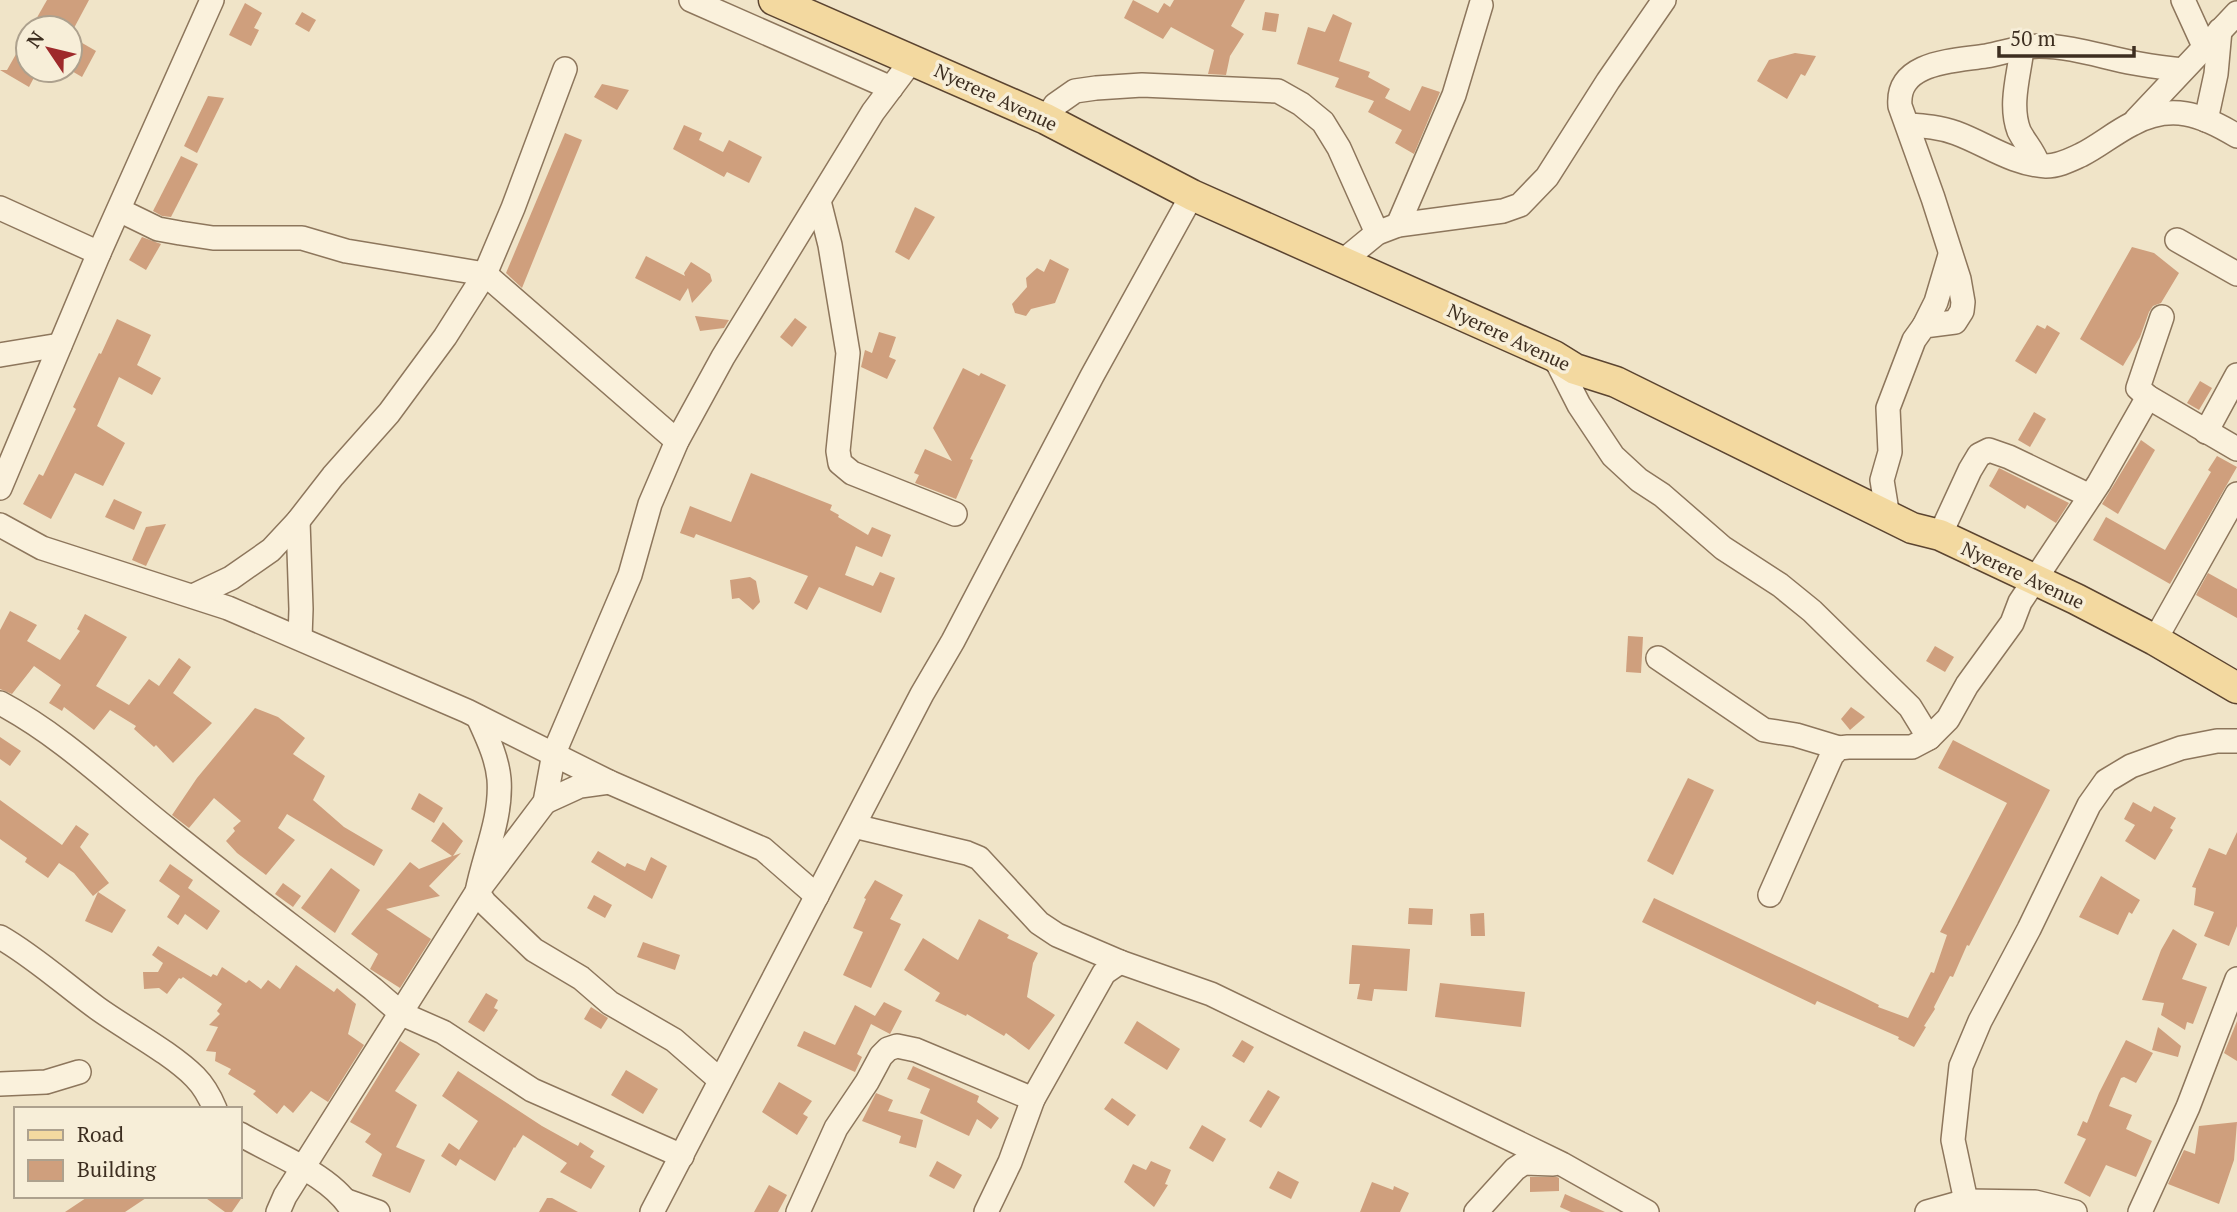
<svg xmlns="http://www.w3.org/2000/svg" width="2237" height="1212" font-family="'PT Serif',serif">
	<style>
		.building { fill: #cf9f7d }
		.lines { fill: none; stroke-linecap: round; stroke-linejoin: round }
		.minor-casing { stroke: #8d765c; stroke-width: 26 }
		.major-casing { stroke: #5b4430; stroke-width: 33 }
		.minor { stroke: #faf1dc; stroke-width: 23 }
		.major { stroke: #f3d9a0; stroke-width: 30 }
		.labels { text-anchor: middle; stroke-width: 7; stroke-linejoin: round; paint-order: stroke }
		.street-label { font-size: 19px; fill: #3d2e20; stroke: #f7eed8 }
	</style>
	<rect width="100%" height="100%" fill="#f0e4c8"/>
	<g class="building">
		<path d="M47,0h42l-15,28h-43z"/>
		<path d="M1133,0l25,13 6,-10 6,4 4,-7h71l-14,26 13,8 -14,22 -4,19 -18,-1 6,-24 -43,-23 -8,12 -39,-21z"/>
		<path d="M245,3l17,10 -8,15 5,2 -8,16 -22,-11z"/>
		<path d="M302,12l14,8 -7,12 -14,-8z"/>
		<path d="M1265,12l14,2 -3,18 -14,-2z"/>
		<path d="M1333,14l19,9 -13,38 31,11 -2,5 22,12 -5,9 25,13 12,-25 18,6 -26,62 -19,-11 7,-13 -34,-18 6,-11 -39,-14 4,-9 -42,-14 11,-37 17,5z"/>
		<path d="M28,33v37h10l-9,17 -29,-17h7z"/>
		<path d="M70,36l26,15 -14,26 -12,-7z"/>
		<path d="M1795,53l21,3 -11,20 -4,-2 -14,25 -30,-18 12,-21z"/>
		<path d="M602,84l27,6 -12,20 -23,-13z"/>
		<path d="M208,96l16,2 -27,55 -13,-7z"/>
		<path d="M684,125l18,8 -3,7 24,12 6,-12 33,17 -13,26 -22,-11 -3,5 -51,-28z"/>
		<path d="M565,133l17,7 -60,148 -16,-15z"/>
		<path d="M181,156l17,8 -27,53 -9,-1 -9,-5z"/>
		<path d="M915,207l20,10 -26,43 -14,-8z"/>
		<path d="M142,237l19,7 -15,26 -17,-10z"/>
		<path d="M2132,247l22,6 25,20 -18,30 -8,3 -4,6 -9,25 -17,29 -43,-27z"/>
		<path d="M646,256l39,20 -1,-3 7,-11 19,12 2,7 -20,22 -4,-15 -8,13 -45,-23z"/>
		<path d="M1050,259l19,10 -14,34 -24,6 -5,7 -11,-3 -3,-9 15,-17 -1,-9 11,-10 7,4z"/>
		<path d="M695,316l34,4 -5,8 -24,3z"/>
		<path d="M795,318l12,9 -15,20 -12,-10z"/>
		<path d="M117,319l34,16 -14,30 24,13 -9,17 -33,-18 -22,49 28,17 -22,43 -28,-13 -24,46 -28,-15 16,-30 4,2 33,-67 -3,-2 26,-54 2,1z"/>
		<path d="M2037,325l8,4 2,-4 13,8 -24,41 -21,-13z"/>
		<path d="M879,332l17,5 -7,20 7,3 -9,19 -26,-12 4,-17 7,3z"/>
		<path d="M963,368l16,8 2,-3 25,12 -36,74 3,1 -17,39 -41,-16 4,-8 -5,-2 11,-24 27,12 -19,-33z"/>
		<path d="M2200,381l12,7 -13,22 -12,-7z"/>
		<path d="M2034,412l12,7 -16,28 -12,-7z"/>
		<path d="M2141,440l14,10 -37,64 -16,-10z"/>
		<path d="M2217,456l20,11 -67,117 -77,-44 13,-23 59,33 46,-78 -3,-2z"/>
		<path d="M1999,468l70,35 -13,20 -29,-18 -2,4 -36,-23z"/>
		<path d="M751,473l81,32 -2,5 9,5 -1,2 30,18 4,-8 19,8 -9,22 -26,-11 -11,29 28,11 7,-14 15,6 -14,35 -62,-26 -12,23 -13,-7 14,-27 -112,-42 -2,4 -14,-5 10,-27 41,16z"/>
		<path d="M114,499l28,13 -8,18 -29,-13z"/>
		<path d="M166,524l-20,42 -14,-6 14,-33z"/>
		<path d="M2208,573l29,16v29l-41,-23z"/>
		<path d="M750,577l6,4 4,21 -7,8 -14,-12 -7,1 -2,-19z"/>
		<path d="M10,611l27,14 -10,16 33,19 20,-29 -3,-2 8,-15 42,23 -31,49 33,19 20,-26 10,7 20,-28 12,9 -18,26 39,30 -39,40 -17,-18 -2,2 -20,-18 2,-3 -26,-16 -16,20 -30,-23 -2,4 -13,-8 12,-18 -27,-19 -22,28 -12,-5v-59z"/>
		<path d="M1628,636l15,1 -2,36 -15,-1z"/>
		<path d="M1935,646l19,11 -9,15 -19,-11z"/>
		<path d="M1851,707l14,10 -15,13 -9,-11z"/>
		<path d="M255,708l23,9 27,21 -12,16 32,22 -12,24 31,27 39,23 -9,16 -87,-52 -9,14 17,12 -29,35 -29,-22 -11,-12 9,-10 -2,-3 8,-7 -27,-23 -25,30 -17,-13 25,-37z"/>
		<path d="M0,737l21,14 -11,15 -10,-7z"/>
		<path d="M1953,740l97,50 -81,156 -2,-1 -14,32 -3,-1 -16,31 1,2 -11,17 2,1 -12,20 -16,-8 1,-2 -82,-36 -2,4 -173,-83 12,-24 195,92 30,15 -1,2 30,11 23,-46 3,1 13,-38 -7,-3 67,-129 -69,-35z"/>
		<path d="M1688,778l26,12 -41,85 -26,-14z"/>
		<path d="M419,793l24,15 -9,15 -23,-14z"/>
		<path d="M0,800l62,45 14,-20 13,9 -9,13 29,36 -16,13 -19,-23 -15,-10 -11,15 -23,-16 2,-4 -27,-19z"/>
		<path d="M2133,802l18,10 3,-6 22,12 -6,10 3,2 -18,30 -30,-19 10,-16 -11,-6z"/>
		<path d="M443,822l20,19 -10,15 8,-3 -32,33 11,10 -54,13 45,30 -31,49 -30,-19 8,-15 -27,-20 59,-72 9,7 33,-13 -21,-15z"/>
		<path d="M2237,832v94l-8,20 -25,-10 10,-24 -20,-7 2,-17 -4,-1 17,-39 17,7z"/>
		<path d="M598,851l27,16 2,-4 18,8 6,-14 16,9 -15,33 -61,-37z"/>
		<path d="M170,864l23,16 -5,8 32,23 -13,19 -22,-16 -7,11 -11,-8 13,-21 -21,-15z"/>
		<path d="M331,868l29,22 -25,43 -34,-25z"/>
		<path d="M2101,876l39,24 -8,14 -3,-2 -11,23 -39,-18z"/>
		<path d="M875,880l28,15 -13,24 11,5 -30,64 -28,-13 20,-43 -10,-4 13,-29 -2,-1z"/>
		<path d="M283,883l18,13 -8,11 -18,-13z"/>
		<path d="M98,892l28,18 -14,23 -27,-12z"/>
		<path d="M594,895l18,10 -7,13 -18,-10z"/>
		<path d="M1409,908l24,1 -1,16 -24,-1z"/>
		<path d="M1484,913l1,23h-14l-1,-22z"/>
		<path d="M979,919l30,16 -2,3 31,15 -5,10 -6,34 28,18 -26,35 -23,-17 -2,3 -37,-22 -1,2 -31,-15 5,-8 -36,-23 19,-32 35,22z"/>
		<path d="M2173,929l24,15 -15,35 25,8 -14,37 -6,-2 -2,8 -24,-15 3,-12 -22,-3 19,-50z"/>
		<path d="M643,942l37,13 -5,15 -38,-13z"/>
		<path d="M1352,945l58,4 -3,42 -33,-2 -2,12 -15,-2 3,-15h-11z"/>
		<path d="M158,946l53,31 2,-3 4,2 5,-9 24,16 3,-3 12,9 7,-9 12,9 16,-24 38,27 3,-4 19,16 -8,30 16,11 -36,57 -17,-11 -18,22 -9,-8 -7,9 -24,-20 3,-3 -28,-17 3,-5 -16,-8 1,-9 -10,-1 12,-24 -9,-2 11,-11 -3,-3 5,-7 -39,-27 -2,2 -2,-1 -12,16 -8,-6 -15,1 -1,-17h15l5,-9 -11,-8z"/>
		<path d="M1440,983l85,9 -4,35 -86,-10z"/>
		<path d="M486,993l12,7 -4,8 4,2 -14,22 -16,-10z"/>
		<path d="M884,1002l18,9 -12,23 -19,-10 -14,30 5,3 -7,15 -58,-26 7,-15 31,14 20,-40 20,11 -2,3z"/>
		<path d="M591,1007l17,11 -7,11 -17,-10z"/>
		<path d="M1137,1021l43,28 -13,21 -43,-27z"/>
		<path d="M2237,1021v40l-13,-8z"/>
		<path d="M2158,1027l23,19 -3,11 -26,-7z"/>
		<path d="M1242,1040l12,7 -10,16 -12,-7z"/>
		<path d="M2126,1040l27,13 -17,30 -12,-6 -3,1 -12,28 23,9 -6,14 26,12 -16,36 -30,-12 -16,32 -26,-14 22,-44 -9,-4 6,-14 4,2 12,-30z"/>
		<path d="M400,1041l20,13 -25,37 22,14 -21,42 29,13 -15,33 -38,-17 10,-22 -17,-12 6,-8 -21,-12z"/>
		<path d="M913,1066l66,30 -2,6 22,16 -8,11 -14,-10 -8,17 -49,-23 10,-24 -23,-10z"/>
		<path d="M626,1070l32,19 -15,25 -32,-19z"/>
		<path d="M458,1071l84,55 36,20 2,-4 14,9 -4,6 15,9 -14,23 -31,-17 7,-9 -44,-28 -8,13 -1,-1 -19,34 -35,-22 -4,7 -15,-10 8,-13 10,7 19,-29 -36,-25z"/>
		<path d="M779,1082l33,19 -9,13 5,3 -11,18 -35,-23z"/>
		<path d="M1268,1090l12,7 -19,31 -12,-7z"/>
		<path d="M876,1093l17,7 -5,11 35,9 -7,28 -17,-5 2,-7 -39,-15z"/>
		<path d="M1112,1098l24,17 -8,11 -24,-17z"/>
		<path d="M2237,1122l-3,38 -15,44 -51,-20 16,-34 11,4 4,-28z"/>
		<path d="M1202,1125l24,14 -13,23 -24,-14z"/>
		<path d="M937,1161l25,14 -8,14 -25,-13z"/>
		<path d="M1151,1161l20,9 -6,14 3,1 -14,22 -30,-25 9,-18 13,6z"/>
		<path d="M1278,1171l21,11 -8,17 -22,-11z"/>
		<path d="M1530,1177h27l2,1v13l-29,1z"/>
		<path d="M1372,1182l21,8 1,-4 15,7 -9,19h-40z"/>
		<path d="M769,1185l18,10 -9,17h-24z"/>
		<path d="M1565,1194l40,18h-34l-11,-5z"/>
		<path d="M89,1196h60l-24,16h-60z"/>
		<path d="M203,1196h40l-11,16h-7z"/>
		<path d="M547,1198h5l26,14h-39z"/>
	</g>
	<g class="lines">
		<g class="minor-casing">
			<g id="minor">
				<path d="M691,0l200,88"/>
				<path d="M2183,0l21,46"/>
				<path d="M2022,49c-3,26 -13,56 -3,82 6,12 14,19 19,33"/>
				<path d="M1046,119l9,-14 20,-14 21,-3 46,-3 136,6 23,13 22,18 16,26 38,85"/>
				<path d="M2136,120l101,-107"/>
				<path d="M2206,120l10,-46 4,-44"/>
				<path d="M1908,125c16,1 32,2 48,8 30,11 56,31 90,33 13,0 24,-6 35,-11 18,-9 33,-22 51,-31 39,-21 69,-10 105,12"/>
				<path d="M819,201l11,44 18,108 -10,98 2,12 12,10 103,41"/>
				<path d="M0,208l99,45"/>
				<path d="M119,210l39,19 22,4 33,5h89l44,13 139,23 192,167"/>
				<path d="M1398,225l56,-130 27,-90"/>
				<path d="M2177,240l60,34"/>
				<path d="M1343,261l34,-28 21,-8 105,-14 17,-6 27,-28 61,-96 56,-81"/>
				<path d="M2162,317l-24,71 10,9 89,52"/>
				<path d="M1924,326l12,-24 14,-47"/>
				<path d="M0,355l60,-10"/>
				<path d="M1554,356l25,49 34,51 26,24 23,15 61,53 57,37 32,26 98,96 19,31"/>
				<path d="M2206,432l31,-57"/>
				<path d="M0,488l99,-235 113,-253"/>
				<path d="M1888,517l-6,-37 8,-28 -2,-44 26,-68 10,-14 31,-4 7,-11 1,-9 -4,-23 -26,-81 -33,-92c-4,-45 55,-45 86,-50 17,-3 36,-10 53,-10 33,0 63,11 95,17 15,3 32,5 47,7"/>
				<path d="M298,521l3,88 -1,29"/>
				<path d="M0,525l42,23 186,60 239,103 142,71 154,67 54,47"/>
				<path d="M1940,535l30,-65 9,-15 10,-5 20,7 81,39"/>
				<path d="M193,596l38,-18 40,-28 27,-29 35,-45 56,-63 56,-76 40,-63 28,-66 52,-139"/>
				<path d="M2155,640l82,-146"/>
				<path d="M1658,658l106,72 32,5 43,13"/>
				<path d="M0,703c62,33 112,82 166,125 68,55 138,107 207,161l29,25 41,18 89,58 150,66"/>
				<path d="M478,717c9,20 19,40 21,62 3,39 -15,76 -22,113l8,11 49,47 47,28 29,25 64,37 46,40"/>
				<path d="M545,802l35,-16 29,-4"/>
				<path d="M854,826l113,27 12,5 60,65 18,12 63,27 91,32 351,170 85,48"/>
				<path d="M1770,895l62,-140 7,-7 9,-1h64l17,-9 19,-19 19,-34 45,-62 8,-21 79,-119 49,-86"/>
				<path d="M0,937c35,20 64,47 97,71 29,21 73,44 98,69 9,9 15,20 20,32"/>
				<path d="M0,1084l46,-2 33,-10"/>
				<path d="M240,1134c35,21 93,41 113,78"/>
				<path d="M347,1201l31,11"/>
				<path d="M1966,1201l-13,-61 8,-74 19,-45 49,-92 60,-124 17,-24 25,-15 50,-18 36,-7h20"/>
				<path d="M278,1212l7,-16 192,-304 68,-90 9,-49 76,-178 20,-71 27,-63 46,-84 150,-245 39,-52"/>
				<path d="M652,1212l270,-518 31,-53 139,-265 100,-181"/>
				<path d="M798,1212l38,-84 31,-46 14,-26 7,-7 9,-3 19,4 117,49"/>
				<path d="M986,1212l24,-50 23,-63 71,-126 16,-11"/>
				<path d="M1476,1212l39,-43 9,-6 29,1"/>
				<path d="M1927,1212l39,-11 69,1 40,10"/>
				<path d="M2140,1212l48,-105 49,-128"/>
			</g>
		</g>
		<g class="major-casing">
			<path id="major" d="M774,0l272,119 146,76 362,161 21,13 41,13 296,146 28,7 136,64 79,41 82,48"/>
		</g>
		<use href="#minor" class="minor"/>
		<use href="#major" class="major"/>
	</g>
	<g class="labels">
		<g class="street-label">
			<text transform="translate(996 97) rotate(25)" y="7">Nyerere Avenue</text>
			<text transform="translate(1509 337) rotate(25)" y="7">Nyerere Avenue</text>
			<text transform="translate(2023 575) rotate(25)" y="7">Nyerere Avenue</text>
		</g>
	</g>
	<rect x="14" y="1107" width="228" height="91" fill="#f7eed8" stroke="#ada18e" stroke-width="2"/>
	<rect x="28" y="1130" width="35" height="10" fill="#f3d9a0" stroke="#ada18e" stroke-width="2"/>
	<text x="77" y="1142" font-size="21" fill="#3d2e20">Road</text>
	<rect x="28" y="1160" width="35" height="21" fill="#cf9f7d" stroke="#ada18e" stroke-width="2"/>
	<text x="77" y="1177" font-size="21" fill="#3d2e20">Building</text>
	<g transform="translate(49 49) rotate(305)"><circle r="33" fill="#f7eed8" stroke="#ada18e" stroke-width="2"/>
	<path d="M0-5L12 26L0 18L-12 26Z" fill="#9e2a2b"/>
	<text y="-10" font-size="19" font-weight="bold" text-anchor="middle" fill="#3d2e20">N</text>
	</g>
	<path d="M1999 46v10h135v-10" fill="none" stroke="#3d2e20" stroke-width="3.5"/>
	<text x="2010" y="46" font-size="21" fill="#3d2e20" stroke="#f7eed8" stroke-width="5" paint-order="stroke">50 m</text>
</svg>
